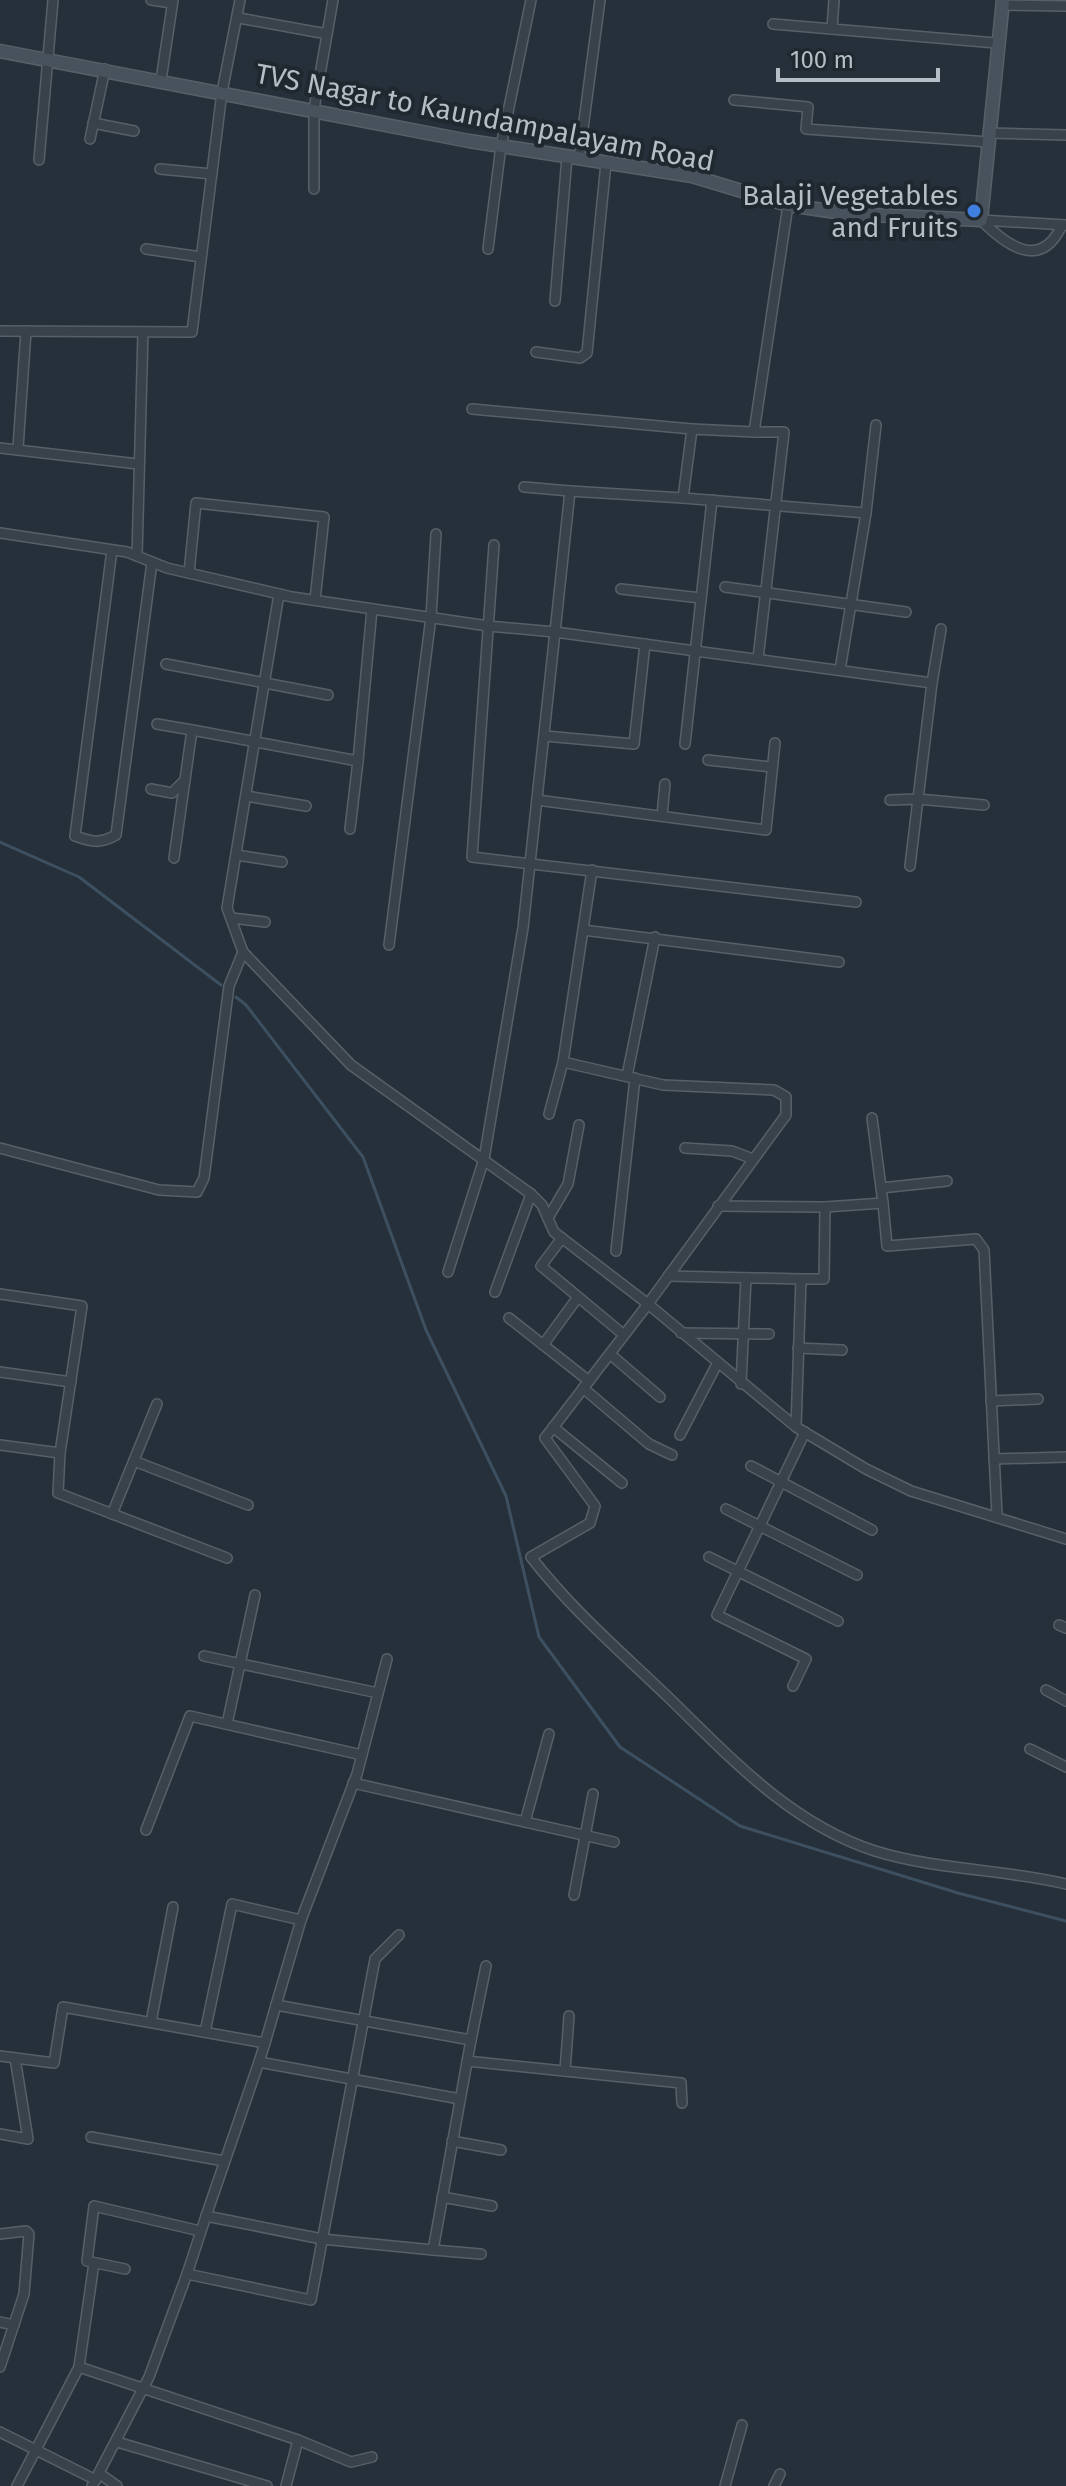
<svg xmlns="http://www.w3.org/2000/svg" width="1066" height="2486" font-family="'Fira Sans',sans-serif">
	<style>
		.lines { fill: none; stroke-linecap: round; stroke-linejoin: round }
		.stream { stroke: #3d5061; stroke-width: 3 }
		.street-casing { stroke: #576068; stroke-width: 12 }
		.secondary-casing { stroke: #576068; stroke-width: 15 }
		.street { stroke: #39424a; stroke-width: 9 }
		.secondary { stroke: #48525d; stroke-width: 12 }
		.shop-dot { fill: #3f7fe0; stroke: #1f272f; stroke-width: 3 }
		.labels { text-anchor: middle; stroke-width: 8; stroke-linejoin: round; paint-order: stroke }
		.street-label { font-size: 28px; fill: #b5bdc6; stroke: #1f272f }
		.poi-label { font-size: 28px; fill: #b5bdc6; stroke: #1f272f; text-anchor: end }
	</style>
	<rect width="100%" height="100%" fill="#26303a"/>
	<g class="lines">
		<g class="stream">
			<path d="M0,842l79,35 142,108"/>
			<path d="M236,997l10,8 117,152 63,173 80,166 33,141 81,110 120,79 218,67 108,28"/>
		</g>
		<g class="street-casing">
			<g id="street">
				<path d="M151,0l21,3"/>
				<path d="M834,0l-2,29 164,14"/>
				<path d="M1002,5l64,1"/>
				<path d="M239,18l88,16"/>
				<path d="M773,24l59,5"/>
				<path d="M161,80l12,-80"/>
				<path d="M734,100l74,7 -2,22 183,13"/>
				<path d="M93,123l41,8"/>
				<path d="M990,133l76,2"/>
				<path d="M90,139l15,-70"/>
				<path d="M579,159l21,-159"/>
				<path d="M39,160l14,-160"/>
				<path d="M160,169l52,5"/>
				<path d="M314,189v-80l19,-109"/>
				<path d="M981,220c26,26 60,51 81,5"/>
				<path d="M982,220l84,5"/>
				<path d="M146,249l55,8"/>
				<path d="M488,249l13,-103 30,-146"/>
				<path d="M555,301l12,-144"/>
				<path d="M0,331l192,1 30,-240 18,-92"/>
				<path d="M536,352l44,6 7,-5 19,-190"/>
				<path d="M472,409l220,20"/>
				<path d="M754,432h30l-26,227"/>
				<path d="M0,448l138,16"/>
				<path d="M18,448l8,-117"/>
				<path d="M524,487l46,4"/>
				<path d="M683,498l183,15"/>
				<path d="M0,533l127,19 40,16 125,29 196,29 67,6 15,-141 113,7 9,-69 62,3 34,-227"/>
				<path d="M494,545l-22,312 384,45"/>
				<path d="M112,550l-37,286c17,6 25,8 41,-1l36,-273"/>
				<path d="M137,556l6,-224"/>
				<path d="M189,573l7,-70 128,14 -9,83"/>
				<path d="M725,587l181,25"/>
				<path d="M621,589l80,9"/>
				<path d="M279,594l-52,314 16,44 108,113 180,129 11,11 12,27 94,72 138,-189v-18l-12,-7 -111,-5 -100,-23 29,-192"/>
				<path d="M166,664l162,31"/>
				<path d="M840,670l26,-157 10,-88"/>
				<path d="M932,683l9,-54"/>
				<path d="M157,724l35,6"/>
				<path d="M545,736l89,8 11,-100"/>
				<path d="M685,744l27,-244"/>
				<path d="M708,760l63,7"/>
				<path d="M151,789l21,4 13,-13"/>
				<path d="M246,796l60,10"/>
				<path d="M537,800l229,30 9,-87"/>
				<path d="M890,800l28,-1 -8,67"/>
				<path d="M662,816l3,-32"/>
				<path d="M350,829l8,-68"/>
				<path d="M236,855l46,7"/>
				<path d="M174,858l18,-128 166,31 14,-152"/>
				<path d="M232,918l33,4"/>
				<path d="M583,930l256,32"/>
				<path d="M389,945l42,-328 5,-83"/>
				<path d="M627,1076l28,-139"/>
				<path d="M549,1114l14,-52"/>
				<path d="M872,1118l11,85"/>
				<path d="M0,1148l159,42 38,2 7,-14 25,-192 14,-34"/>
				<path d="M685,1148l47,3 21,8"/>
				<path d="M881,1188l66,-7"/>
				<path d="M718,1206l107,1 -1,72h-23"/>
				<path d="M825,1207l58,-4 4,43 89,-7 8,11 13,265"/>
				<path d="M548,1218l20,-34 11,-59"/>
				<path d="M562,1238l-21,28 83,69"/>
				<path d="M616,1251l19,-173"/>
				<path d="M448,1272l36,-113 39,-231 32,-296 377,51 -14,116 66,6"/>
				<path d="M668,1276l133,3 -5,148"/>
				<path d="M495,1292l36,-98"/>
				<path d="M0,1294l82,12 -22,147 -60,-8"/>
				<path d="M509,1318l80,63"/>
				<path d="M681,1333l88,1"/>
				<path d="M543,1345l35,-48"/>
				<path d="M798,1348l44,2"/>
				<path d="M610,1354l50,43"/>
				<path d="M0,1372l71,10"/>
				<path d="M741,1384l5,-106"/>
				<path d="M583,1388l66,56 23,11"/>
				<path d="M991,1401l47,-2"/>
				<path d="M553,1427l69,56"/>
				<path d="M680,1435l37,-71"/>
				<path d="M60,1453l-2,40 169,65"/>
				<path d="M994,1459l72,-2"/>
				<path d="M134,1461l114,44"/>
				<path d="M751,1466l121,64"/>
				<path d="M726,1509l131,66"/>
				<path d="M112,1514l45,-110"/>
				<path d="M1066,1539l-155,-48 -45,-22 -70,-42 -148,-123 -103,134 50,68 -5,17 -59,34c40,52 89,94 136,139 62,60 122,127 208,155 61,19 128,18 191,33"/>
				<path d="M709,1557l129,64"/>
				<path d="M1059,1625l7,3"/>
				<path d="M204,1656l174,37"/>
				<path d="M793,1686l13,-27 -89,-44 88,-183"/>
				<path d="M1046,1690l20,11"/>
				<path d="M227,1724l28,-129"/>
				<path d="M1030,1749l36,18"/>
				<path d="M353,1783l261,59"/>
				<path d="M525,1822l24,-88"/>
				<path d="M146,1830l44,-114 172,39"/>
				<path d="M574,1895l19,-101"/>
				<path d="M301,1920l56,-146 30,-115"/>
				<path d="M151,2022l22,-115"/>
				<path d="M205,2032l27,-128 69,16 -25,85"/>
				<path d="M471,2040l15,-74"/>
				<path d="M0,2056l54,7 9,-56 202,36 -6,19 201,37"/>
				<path d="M467,2061l214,22 1,20"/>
				<path d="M565,2071l4,-55"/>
				<path d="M0,2134l28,5 -13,-81"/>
				<path d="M91,2137l133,24"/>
				<path d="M452,2141l49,9"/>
				<path d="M442,2197l50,9"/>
				<path d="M206,2216l53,-154"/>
				<path d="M0,2234l26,-3 3,3 -5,60 -24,73"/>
				<path d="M433,2250l48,4"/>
				<path d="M125,2269l-38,-8 7,-55 106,25"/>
				<path d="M187,2274l19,-58 116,23 111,11 38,-210 -195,-35 -11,38"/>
				<path d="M0,2322l14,3"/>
				<path d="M79,2367l15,-104"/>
				<path d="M0,2432l96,48"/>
				<path d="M298,2440l53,22 21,-5"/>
				<path d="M117,2442l150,44"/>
				<path d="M100,2474l17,12"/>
				<path d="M17,2486l62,-119 219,73 -12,46"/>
				<path d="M92,2486l57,-109 38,-103 124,26 64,-341 24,-24"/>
				<path d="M725,2486l17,-61"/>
				<path d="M774,2486l6,-12"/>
			</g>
		</g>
		<g class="secondary-casing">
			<path id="secondary" d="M0,51l469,90 223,35 96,29 62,9 131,6 22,-220"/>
		</g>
		<use href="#street" class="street"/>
		<use href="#secondary" class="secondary"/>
	</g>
	<circle class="shop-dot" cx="974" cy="211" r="8"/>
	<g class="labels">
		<g class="street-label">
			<text transform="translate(485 117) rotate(11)" y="10">TVS Nagar to Kaundampalayam Road</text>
		</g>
		<g class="poi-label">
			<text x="958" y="205">Balaji Vegetables<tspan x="958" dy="32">and Fruits</tspan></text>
		</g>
	</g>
	<path d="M778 68v12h160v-12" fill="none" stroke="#b5bdc6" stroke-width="4"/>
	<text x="790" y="68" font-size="24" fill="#b5bdc6" stroke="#1f272f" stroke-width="6" paint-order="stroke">100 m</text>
</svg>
